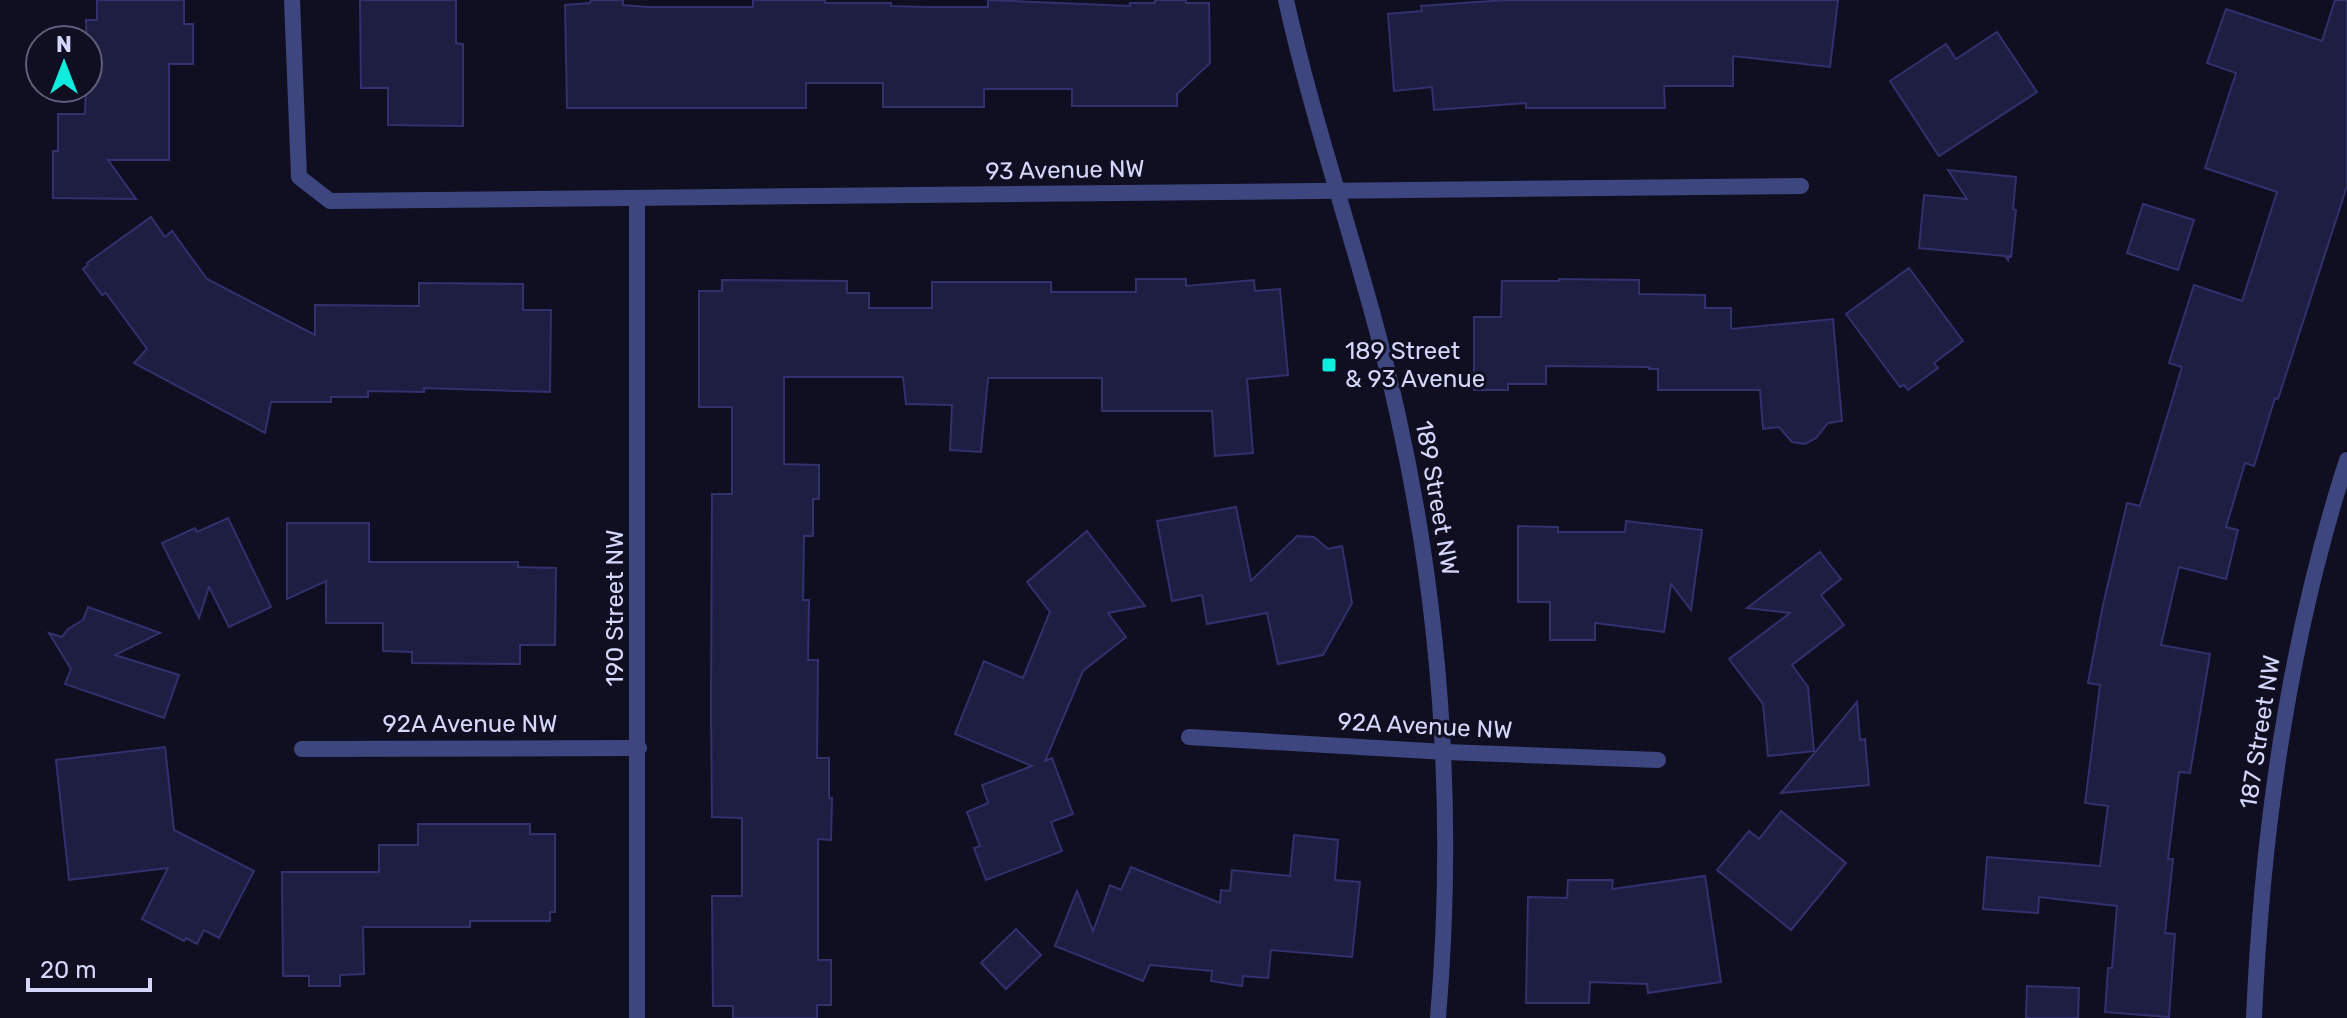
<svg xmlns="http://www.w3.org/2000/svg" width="2347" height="1018" font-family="Rubik,sans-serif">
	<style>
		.building { fill: #1e1d42; stroke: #32306d; stroke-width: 2 }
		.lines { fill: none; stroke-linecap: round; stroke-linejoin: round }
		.minor { stroke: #3d467e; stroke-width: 16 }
		.tertiary { stroke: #3d467e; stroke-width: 16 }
		.poi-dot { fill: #0feddf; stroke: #100f22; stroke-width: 3 }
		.labels { text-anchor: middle; stroke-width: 6; stroke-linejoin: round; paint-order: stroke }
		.street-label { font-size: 24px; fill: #d4d6fc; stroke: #100f22 }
		.poi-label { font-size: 24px; fill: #d4d6fc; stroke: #100f22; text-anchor: start }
	</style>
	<rect width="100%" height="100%" fill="#100f22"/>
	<g class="building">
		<path d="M97,0h87v24h9v40h-24v96h-61l28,39 -83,-1v-47h5v-37h27l1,-26h2l-2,-68h11z"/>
		<path d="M360,0h96v43l7,1v82l-75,-1v-37h-27z"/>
		<path d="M591,0h32v5l24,2h106v-7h72v3h66v3l35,1h62v-7l142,6v-3h25v-3h31v3h23l1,60 -33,31v12h-105v-17h-88v18h-101v-24h-77v25h-239l-2,-103 25,-2z"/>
		<path d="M1506,0h332l-8,67 -97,-11v30h-69l1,22h-139v-5l-92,7 -2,-23 -38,4 -6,-77 34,-3 -1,-5z"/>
		<path d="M2335,0h12v186l-69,213 -3,-1 -21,68 -9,-3 -19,64 12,3 -12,49 -47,-12 -18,78 49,9 -20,119 -11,-1 -11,87h5l-8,74 10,1 -6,83 -64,-5 3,-44h4l5,-62 -78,-9 -1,16 -55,-4 4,-52 113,9 8,-60 -23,-3 15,-118 -12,-2 15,-78 24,-102 13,3 42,-139 -13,-4 25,-78 48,16 35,-109 -72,-24 31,-95 -29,-10 19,-54 96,32z"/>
		<path d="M1997,32l40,60 -98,64 -49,-75 56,-37 10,15z"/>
		<path d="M1948,170l68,7 -3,32 3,1 -5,47 -3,-1v4l-3,-4 -86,-8 5,-53 43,4z"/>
		<path d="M2143,204l51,16 -16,50 -51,-17z"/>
		<path d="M151,217l14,20 7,-6 35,48 108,56v-30l104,1v-23l104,1v26h28l-1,82 -126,-4v4l-56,-1v6h-37v5h-60l-6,31 -131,-70 13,-14 -41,-56 -4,2 -19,-26 5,-4 -1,-2z"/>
		<path d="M1909,268l54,73 -29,22 4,5 -30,22 -4,-5 -4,2 -54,-73z"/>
		<path d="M1136,279h50v7l68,-6 1,11 25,-2 8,86 -41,4 6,74 -38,3 -3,-45h-110v-33h-114l-7,74 -31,-2 2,-45 -46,-1 -3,-27h-119v87l35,1v34h-6v37h-9l-1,64h6l-1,60h10l-1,98h12v40h3l-1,42 -13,-1v121h13v45h-14v13h-84v-12h-20l-1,-110h30v-78l-30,-1 -1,-109 1,-214h20v-87h-33v-116h23v-11l125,1v12h22v15h63v-26h119v10h85z"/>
		<path d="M1559,279l80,1v14l66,1v13h26v21l102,-10 9,102 -14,2 -12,15 -11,6 -13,-2 -13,-15 -16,2 -3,-39h-102v-21h-9v-2l-103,-1v18h-38v6h-34v-73h27l1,-36h57z"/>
		<path d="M1236,507l15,74 46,-45 17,1 14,12 14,-3 10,57 -29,52 -45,9 -11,-51 -60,11 -5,-29 -30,6 -15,-80z"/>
		<path d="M228,518l43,89 -42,20 -20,-40 -10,31 -37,-75 33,-15 2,4z"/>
		<path d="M1626,521l76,9 -11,80 -20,-26 -7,48 -69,-9v17h-45v-38h-32v-76l40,1v5h67z"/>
		<path d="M287,523h82v39h149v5l38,1 -1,77h-35v19l-108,-1v-11l-29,-1v-28h-57v-42l-39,18z"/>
		<path d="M1087,531l58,75 -37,7 18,24 -43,34 -38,90 7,-3 21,56 -22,8 11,29 -76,29 -12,-32 6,-2 -13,-34 21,-9 -6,-18 50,-19 -77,-32 29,-73 39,17 27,-66 -23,-30z"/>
		<path d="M1820,552l21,27 -20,16 23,30 -52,40 16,22 6,64 -46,5 -5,-52 -34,-45 61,-46 -43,-5z"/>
		<path d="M88,607l72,26 -45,22 64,20 -15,43 -99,-34 6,-15 -22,-36 13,4 6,-8 15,-9z"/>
		<path d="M1857,702l3,38 5,-1 4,46 -88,8z"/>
		<path d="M165,747l9,83 80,41 -35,67 -15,-8 -7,14 -11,-6 -2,3 -42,-22 26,-51 -99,12 -13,-120z"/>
		<path d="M1781,811l65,52 -55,67 -74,-60 32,-39 10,8z"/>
		<path d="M418,824h112v10h25v78h-5v9h-80v6h-107l1,47 -24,1v11h-31v-10h-26l-1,-104h97v-27h39z"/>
		<path d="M1294,835l44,5 -3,40 25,2 -8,75 -81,-7 -3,28 -25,-2 -1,10 -31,-5 1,-10 -62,-6 -7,16 -88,-35 22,-55 16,40 17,-46 11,5 10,-23 89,36 1,-13 9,1 2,-21 58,6z"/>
		<path d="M1705,876l16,106 -73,11 -1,-9 -57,-2 -1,21h-63l2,-106 39,1 1,-18h45l-1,9z"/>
		<path d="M1016,929l25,26 -35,34 -25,-26z"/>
		<path d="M2027,986l52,2 -1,30h-52z"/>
	</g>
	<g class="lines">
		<g class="minor">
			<path d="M292,0l7,177 31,24 1471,-15"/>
			<path d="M637,198v820"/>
			<path d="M1189,737l256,15 213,8"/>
			<path d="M302,749l337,-1"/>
			<path d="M2254,1018c8,-188 35,-379 93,-558"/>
		</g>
		<path class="tertiary" d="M1286,0c31,140 81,275 112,416 44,198 57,399 40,602"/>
	</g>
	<rect class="poi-dot" x="1321" y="357" width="16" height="16" rx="4"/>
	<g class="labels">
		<g class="street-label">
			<text transform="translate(1065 170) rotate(-1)" y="8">93 Avenue NW</text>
			<text transform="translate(1437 498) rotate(80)" y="8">189 Street NW</text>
			<text transform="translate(615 608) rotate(-90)" y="8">190 Street NW</text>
			<text x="470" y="732">92A Avenue NW</text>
			<text transform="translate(1425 726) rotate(3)" y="8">92A Avenue NW</text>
			<text transform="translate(2260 732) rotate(-81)" y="8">187 Street NW</text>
		</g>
		<g class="poi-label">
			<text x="1345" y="359">189 Street<tspan x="1345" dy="28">&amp; 93 Avenue</tspan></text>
		</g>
	</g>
	<g transform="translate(64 64)"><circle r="38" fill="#100f22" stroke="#5e5f79" stroke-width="2"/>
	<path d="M0-6L14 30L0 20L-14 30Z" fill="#0feddf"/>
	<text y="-12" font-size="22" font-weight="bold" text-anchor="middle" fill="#d4d6fc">N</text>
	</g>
	<path d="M28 978v12h122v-12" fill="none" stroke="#d4d6fc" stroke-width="4"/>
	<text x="40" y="978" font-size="24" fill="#d4d6fc" stroke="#100f22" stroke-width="6" paint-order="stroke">20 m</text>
</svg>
